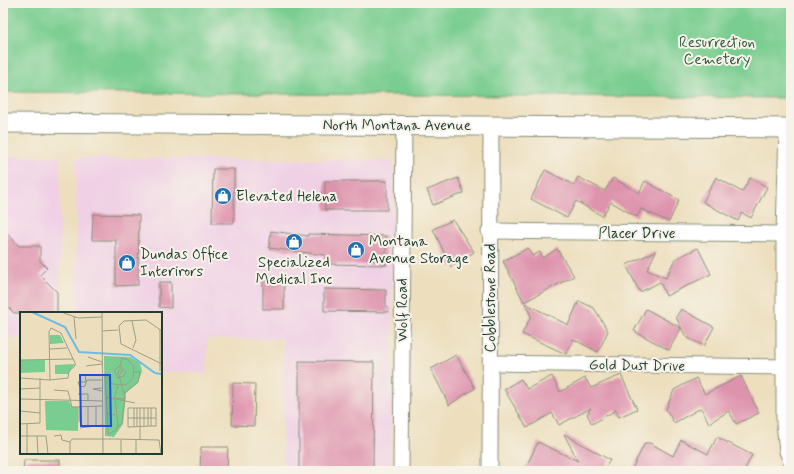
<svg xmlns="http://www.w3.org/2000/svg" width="794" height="474" font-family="Mynerve,sans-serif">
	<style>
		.built { fill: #f0d0e5 }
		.green { fill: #79cd90; stroke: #4c8562 }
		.building { fill: #de93ad }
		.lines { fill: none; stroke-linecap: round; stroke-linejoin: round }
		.minor-casing { stroke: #868e79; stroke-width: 17 }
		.major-casing { stroke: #868e79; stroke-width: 21 }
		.minor { stroke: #fff; stroke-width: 15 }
		.major { stroke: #fff; stroke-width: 19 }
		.labels { text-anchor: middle; stroke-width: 4; stroke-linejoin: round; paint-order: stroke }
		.park-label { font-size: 15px; fill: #315a46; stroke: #f7f3e8 }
		.street-label { font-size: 15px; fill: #1f3d34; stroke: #f7f3e8 }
		.poi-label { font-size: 15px; fill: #1f3d34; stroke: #f7f3e8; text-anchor: start }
		.inset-river { fill: none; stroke: #6bbce6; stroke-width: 2 }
		.inset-road { fill: none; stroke: #9b9e87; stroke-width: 1 }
		.view { fill: #1d4ed8; fill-opacity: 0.15; stroke: #1d4ed8; stroke-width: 2 }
		.inset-edge { fill: none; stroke: #1f3d34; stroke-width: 2 }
	</style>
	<rect width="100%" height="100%" fill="#f7f3e8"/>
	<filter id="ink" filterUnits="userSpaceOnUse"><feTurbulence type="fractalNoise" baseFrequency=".025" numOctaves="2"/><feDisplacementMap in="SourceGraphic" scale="8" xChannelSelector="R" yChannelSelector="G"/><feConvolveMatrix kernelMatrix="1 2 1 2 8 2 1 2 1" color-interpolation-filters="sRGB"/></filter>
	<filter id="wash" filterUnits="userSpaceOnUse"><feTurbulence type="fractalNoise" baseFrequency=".012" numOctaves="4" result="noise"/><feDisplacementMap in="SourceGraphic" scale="16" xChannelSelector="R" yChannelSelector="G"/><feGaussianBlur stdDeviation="0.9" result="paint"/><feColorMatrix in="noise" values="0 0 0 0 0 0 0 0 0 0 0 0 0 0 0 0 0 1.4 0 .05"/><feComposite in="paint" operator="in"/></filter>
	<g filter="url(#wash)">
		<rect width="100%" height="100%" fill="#eddfbe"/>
		<g class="built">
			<path d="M3,156h57v157h-39v25h-18z"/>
			<path d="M76,158l318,2 -3,311h-108v-132h-76v36l-19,-3h-27v-59h-85z"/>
		</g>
		<path class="green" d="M3,3h788v95l-788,-6z"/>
		<g id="blocks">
			<g class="building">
				<path d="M213,169h21v54h-22z"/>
				<path d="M545,170l29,15 4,-8 27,14 8,-13 26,15 6,-12 34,19 -10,22 -28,-13 -4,8 -26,-15 -9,14 -26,-15 -9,17 -36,-19z"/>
				<path d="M716,177l26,15 8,-14 17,9 -16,31 -9,-5 -4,8 -35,-19z"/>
				<path d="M458,178l6,15 -31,12 -6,-15z"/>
				<rect x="325" y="181" width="62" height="29"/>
				<path d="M93,214l46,1 -1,70 -22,1v-46h-24z"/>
				<path d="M453,220l21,32 -23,15 -18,-38z"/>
				<path d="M3,229l16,17h21v15l7,7 -7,7 17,17v21h-43l-11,-11z"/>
				<path d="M271,231l37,5v-2l78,2v29l-61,-1v-9l-56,-7z"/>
				<path d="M528,248l4,8 8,-4 3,6 14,-9 17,27 -50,26 -21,-41z"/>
				<path d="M698,248l13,26 -45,22 -6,-14 -20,10 -14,-27 30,-14 -9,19 19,8 9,-19z"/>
				<rect x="263" y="281" width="21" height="28"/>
				<path d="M159,282h12v26l-12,-1z"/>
				<path d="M324,289l62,1v15l3,7 -65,-1z"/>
				<path d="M579,301l15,7 14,23 -10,21 -25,-13 -7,15 -44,-20 9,-18 -6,-13 43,22z"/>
				<path d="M646,309l35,19 -12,22 -35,-19z"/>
				<path d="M681,309l33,18 -10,19 -18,-9 -10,-20z"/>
				<path d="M456,355l19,33 -26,17 -18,-36z"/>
				<path d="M299,361l75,1 -1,109h-74z"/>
				<path d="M621,375l16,34 -18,8 -3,-7 -24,14 -5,-10 4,-6 -32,17 -7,-12 -25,15 -23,-39 17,-10 6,10 25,-13 8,16 25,-14 6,10z"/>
				<path d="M741,376l18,37 -23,11 -7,-13 -20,12 -8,-15 -27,15 -8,-14 8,-19 22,-12 9,16z"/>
				<path d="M233,383l22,1 -1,42 -22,-1z"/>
				<path d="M564,434l46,26 -7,11h-79l14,-29 40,19z"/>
				<path d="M717,437l35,18 -8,16h-113l14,-28h5l23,13 8,-16 27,14z"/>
				<path d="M201,447h27l-1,24h-27z"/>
				<path d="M24,460h36v11h-37z"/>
			</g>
		</g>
	</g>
	<g filter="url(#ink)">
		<use href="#blocks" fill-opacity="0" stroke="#868e79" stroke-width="1"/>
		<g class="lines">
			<g class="minor-casing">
				<g id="minor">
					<path d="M787,128l-3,106v189l3,28 4,11"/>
					<path d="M489,231l295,3"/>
					<path d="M490,363l295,4"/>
					<path d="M401,471l3,-346"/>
					<path d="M490,471l1,-346"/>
				</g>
			</g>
			<g class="major-casing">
				<path id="major" d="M3,123l788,5"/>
			</g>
			<use href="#minor" class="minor"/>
			<use href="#major" class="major"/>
		</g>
	</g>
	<defs>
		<g id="shop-disc" transform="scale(0.9)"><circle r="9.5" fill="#1f6fb2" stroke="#f7f3e8"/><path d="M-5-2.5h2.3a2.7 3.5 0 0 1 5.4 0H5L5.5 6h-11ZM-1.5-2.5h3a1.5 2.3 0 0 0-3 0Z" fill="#fff"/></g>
	</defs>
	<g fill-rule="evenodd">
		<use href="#shop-disc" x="223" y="196"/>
		<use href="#shop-disc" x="294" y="242"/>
		<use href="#shop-disc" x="356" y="250"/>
		<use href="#shop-disc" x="127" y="263"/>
	</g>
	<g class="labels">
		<g class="park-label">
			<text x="717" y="47">Resurrection<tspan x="717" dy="17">Cemetery</tspan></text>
		</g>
		<g class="street-label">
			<text x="397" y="130">North Montana Avenue</text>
			<text x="637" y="238">Placer Drive</text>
			<text transform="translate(490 298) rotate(-90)" y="5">Cobblestone Road</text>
			<text transform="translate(402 310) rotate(-90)" y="5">Wolf Road</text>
			<text transform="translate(637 365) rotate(1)" y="5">Gold Dust Drive</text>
		</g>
		<g class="poi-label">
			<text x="236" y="201">Elevated Helena</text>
			<text x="369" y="246">Montana<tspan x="369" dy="17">Avenue Storage</tspan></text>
			<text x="140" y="259">Dundas Office<tspan x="140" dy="17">Interirors</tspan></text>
			<text x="294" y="267" text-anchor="middle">Specialized<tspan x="294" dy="17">Medical Inc</tspan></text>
		</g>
	</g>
	<g transform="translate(20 312)">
		<rect width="142" height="142" fill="#eddfbe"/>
		<path d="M30,23h10l4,8 -14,1zM84,44l26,1 10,6 2,8 -4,12 -12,10 -3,31 -9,13 -9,-1zM0,48h25v12l-25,1zM55,52l-7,10h-13v-9zM25,89h24l3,6h6v24l-32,-1z" fill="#79cd90"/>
		<path class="inset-river" d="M12,0l33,15 14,25 51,3 25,18 7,1"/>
		<path class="inset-road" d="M41,0l17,6 24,-1M82,0l1,142M54,5l2,22M112,9l4,19 -3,8M140,18v41M82,19l16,-1M142,19l-16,-11 -22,1 -5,5 2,18 41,20M30,37l17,-1M68,45l14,5M0,48l53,-1M66,54l16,-2M85,61l7,11 14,1 7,-7 1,-11 -6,-7 -6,-2 -2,8 -6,4 4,8 6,-2 2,-4 -6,-6M65,62l1,8h-8l2,5 5,-1 2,-6h15M85,63l2,38 8,2M0,66l30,2 18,-2 1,-7 6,-5v-3l-14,-30 -10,-5 -2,4 1,48M0,77l20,-1M34,78l14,1 4,16 31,-1M82,79l-9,-2 9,-1M104,81l14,-11 2,-10h-6M58,82h10v6M86,85l29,6M94,86l4,-12M0,87l83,2M76,94v19M59,95v15M68,95v18M108,96h23v18l-23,1zM114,96v18M117,96v18M120,96v32M124,96v18M128,96v18M131,96h5v18h-5M0,99l20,2M87,101l1,21 7,-3 3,-5 -3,-28 9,1M108,106h28M0,112l20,-1v-45M7,112v30M60,116l23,-3M95,118l7,-7 3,-26 -7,-25 2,-3 3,2 -3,3M0,124h26l2,18M17,124l1,18M34,124l7,-1 1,5 8,2M101,128v14M116,128v14M50,142v-12l2,-3h42l45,1 2,14"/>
		<path class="view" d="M60,63h30l1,51h-30z"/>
		<rect width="142" height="142" class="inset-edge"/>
	</g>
	<rect width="794" height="474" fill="none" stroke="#f7f3e8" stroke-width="16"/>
</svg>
